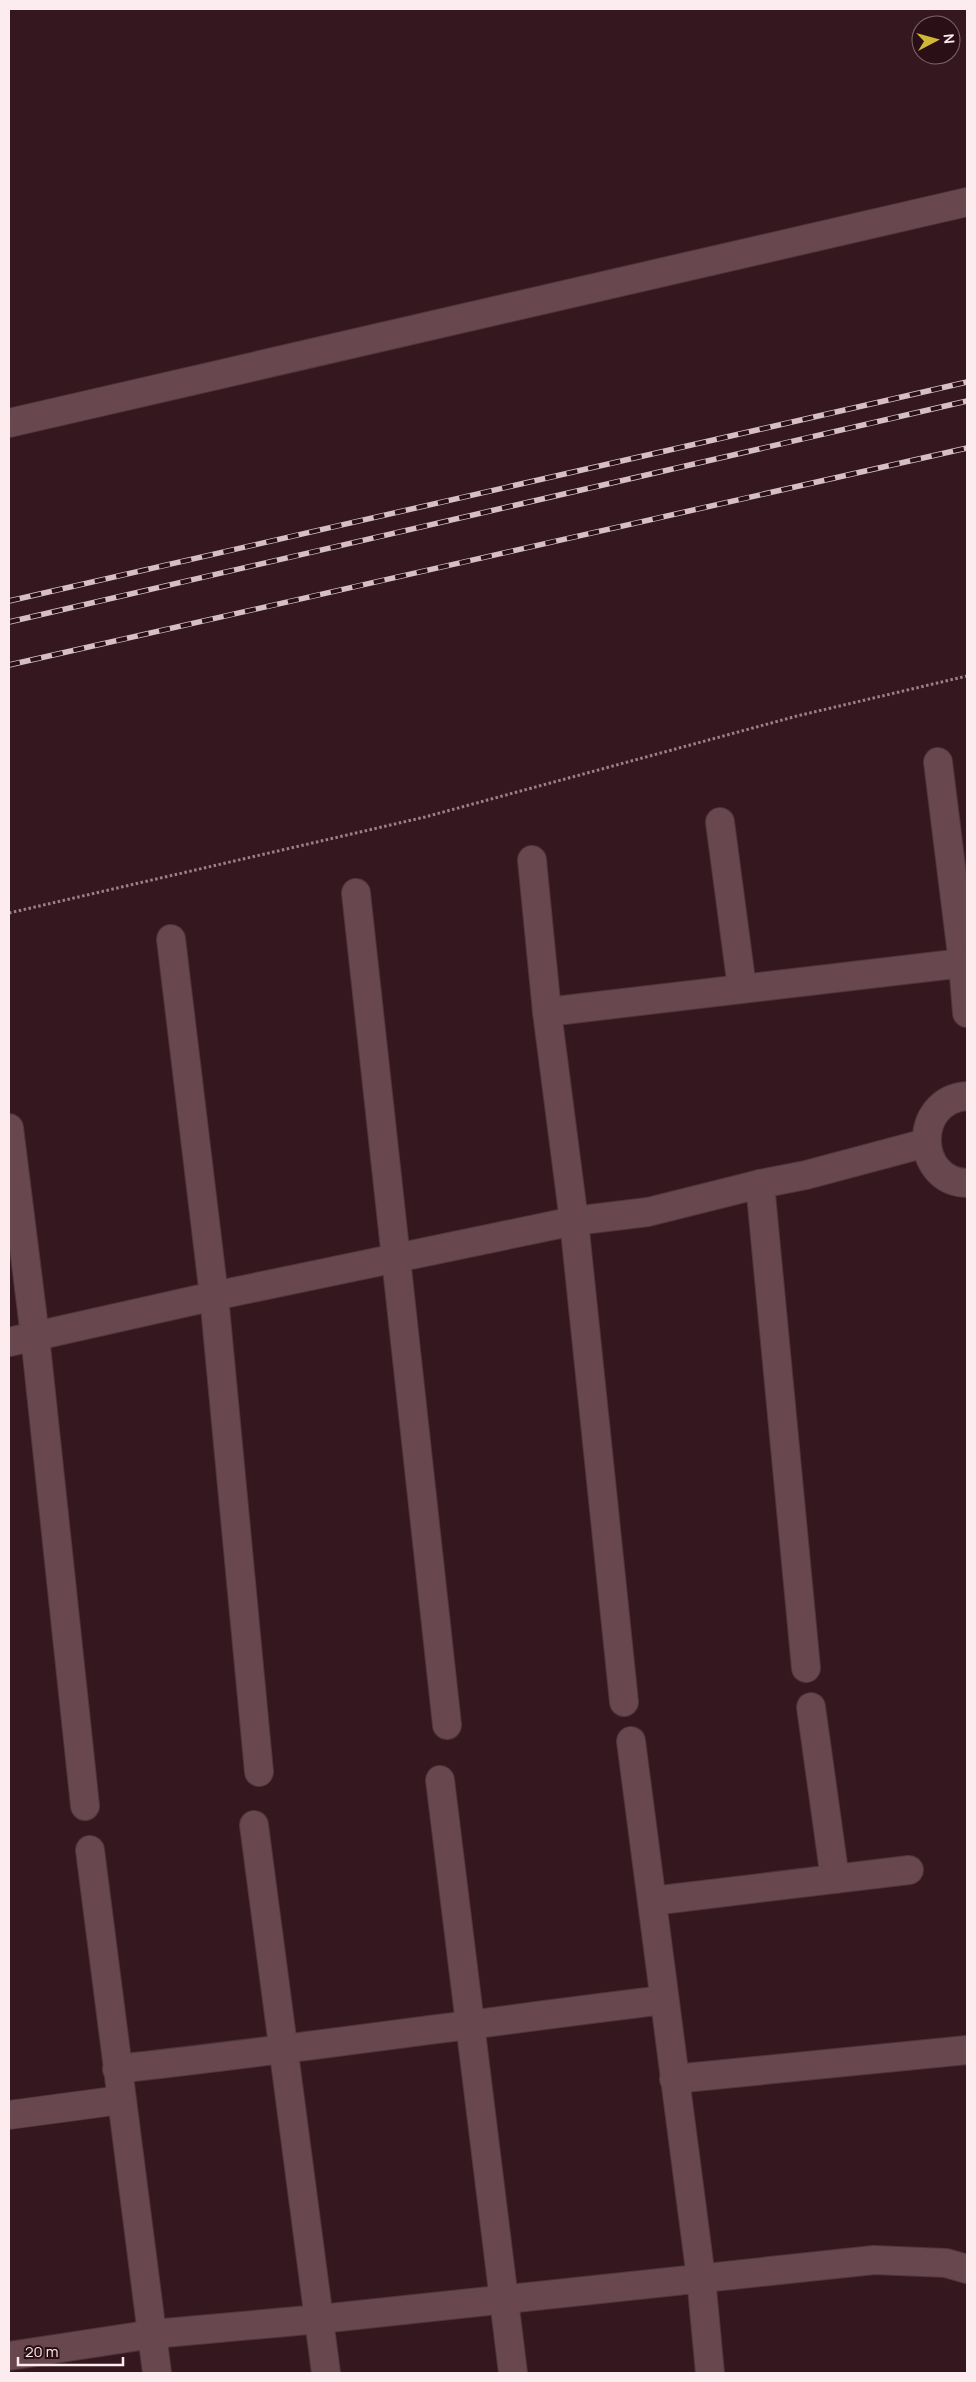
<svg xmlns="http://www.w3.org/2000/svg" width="976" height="2382" font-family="Manrope,sans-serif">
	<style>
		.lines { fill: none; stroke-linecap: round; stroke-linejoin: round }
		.minor-casing { stroke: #4d363c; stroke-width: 30 }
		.path { stroke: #998287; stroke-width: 3; stroke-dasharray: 2.5 2.5; stroke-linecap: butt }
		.minor { stroke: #69474e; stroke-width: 28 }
		.rail-casing { stroke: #d4c0c4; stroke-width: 5.5 }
		.rail { stroke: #2b0f16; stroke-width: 4; stroke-dasharray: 11; stroke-linecap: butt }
	</style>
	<rect width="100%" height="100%" fill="#35181f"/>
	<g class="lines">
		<g class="minor-casing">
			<g id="minor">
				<path d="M9,423l958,-221"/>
				<path d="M938,762l25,201"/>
				<path d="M720,822l22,166"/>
				<path d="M532,860l15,152 27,209 50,481"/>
				<path d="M356,893l91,832"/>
				<path d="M171,939l43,357 45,476"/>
				<path d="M547,1012l416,-49 4,50"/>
				<path d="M967,1096c-55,4 -52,86 0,87"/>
				<path d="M9,1128l26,208 50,470"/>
				<path d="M9,1342l205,-46 360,-75 74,-9 112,-28"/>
				<path d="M806,1668l-46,-484 46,-9 120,-32"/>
				<path d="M811,1707l24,172"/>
				<path d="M631,1741l70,537 9,95"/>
				<path d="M440,1780l73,593"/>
				<path d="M254,1825l72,548"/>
				<path d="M90,1850l67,523"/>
				<path d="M652,1901l257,-31"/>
				<path d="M117,2069c183,-20 364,-47 547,-69"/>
				<path d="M674,2079l293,-29"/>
				<path d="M9,2115l112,-15"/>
				<path d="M9,2356l144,-22 167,-15 554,-59 72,3 21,6"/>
			</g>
		</g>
		<path class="path" d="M9,913l416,-96 372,-101 170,-40"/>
		<use href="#minor" class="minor"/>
		<g class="rail-casing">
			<g id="rail">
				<path d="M9,601l958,-219"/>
				<path d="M9,622l958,-221"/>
				<path d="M9,665l958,-217"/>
			</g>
		</g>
		<use href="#rail" class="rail"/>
	</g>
	<rect width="976" height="2382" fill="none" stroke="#fdecef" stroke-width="20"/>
	<g transform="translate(936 40) rotate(84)"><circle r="24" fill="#2b0f16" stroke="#7f676d"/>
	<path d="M0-4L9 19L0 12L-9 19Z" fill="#d0b836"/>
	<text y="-8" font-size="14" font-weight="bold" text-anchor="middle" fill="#fdecef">N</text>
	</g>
	<path d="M18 2357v8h105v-8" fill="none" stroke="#fdecef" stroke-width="2.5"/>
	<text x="25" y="2357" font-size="15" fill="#fdecef" stroke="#2b0f16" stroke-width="4" paint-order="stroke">20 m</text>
</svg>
